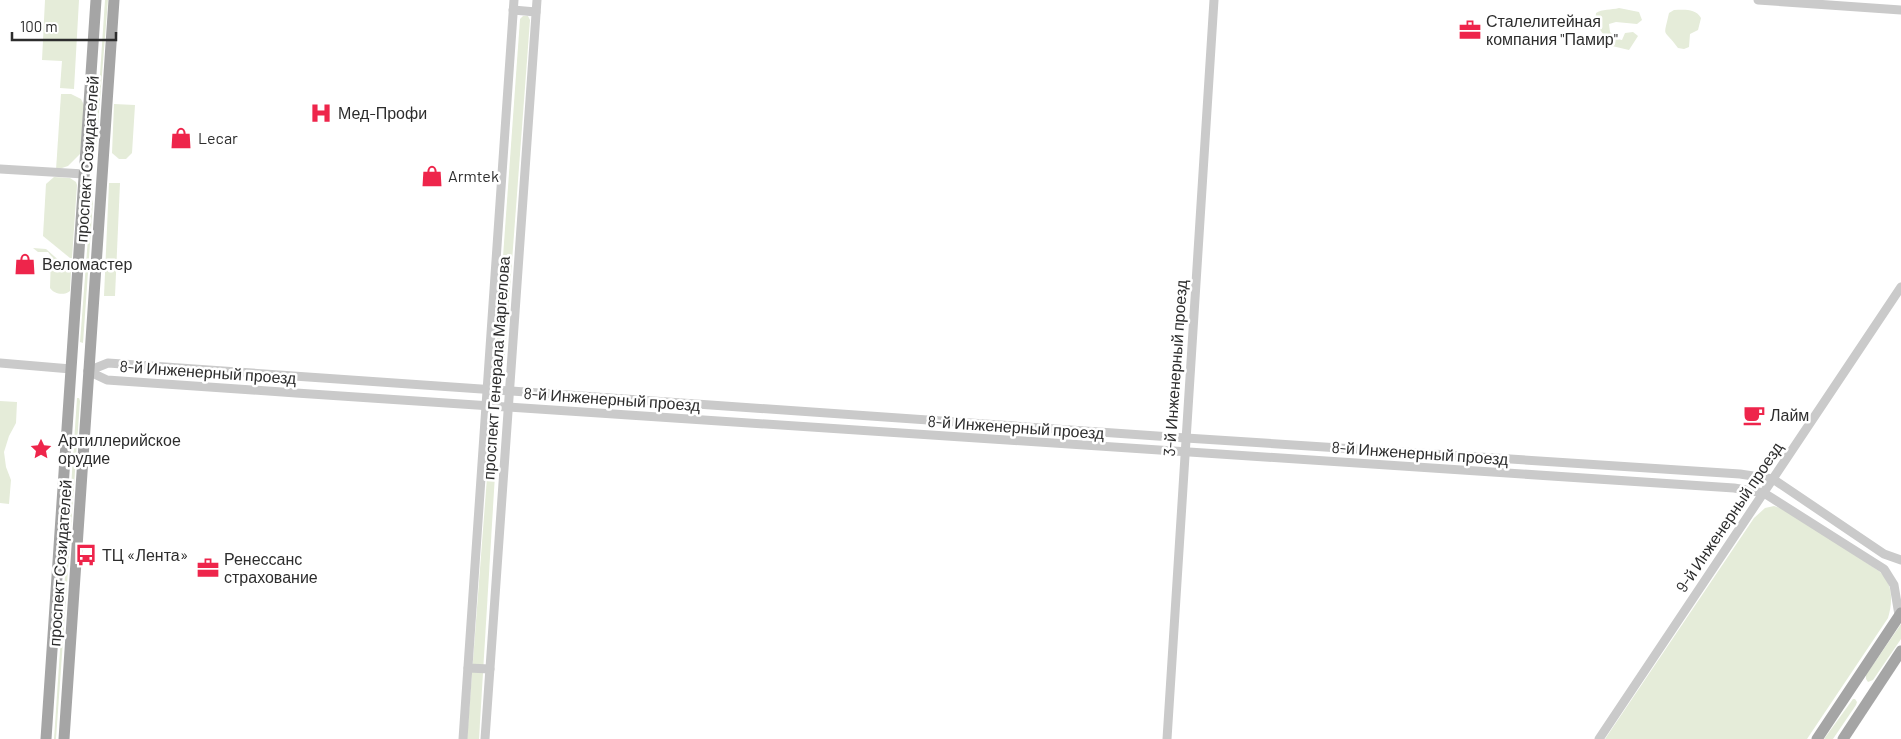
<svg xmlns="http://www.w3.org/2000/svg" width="1901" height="739" font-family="Barlow,sans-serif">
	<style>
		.green { fill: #e5ecd9 }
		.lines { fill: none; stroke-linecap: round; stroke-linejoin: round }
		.minor { stroke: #cacaca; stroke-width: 9 }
		.major { stroke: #a5a5a5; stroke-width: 11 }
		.labels { text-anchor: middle; stroke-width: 5; stroke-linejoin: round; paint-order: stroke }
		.poi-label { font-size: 16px; fill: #2d2d2d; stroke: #fff; text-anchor: start }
		.street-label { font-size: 16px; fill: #2d2d2d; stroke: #fff }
	</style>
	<rect width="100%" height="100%" fill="#fff"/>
	<g class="green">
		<path d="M45,0h34l-5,89 -14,-1 2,-27 -20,-1z"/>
		<path d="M105,0h3l-12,149h-1z"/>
		<path d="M1619,8l20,4 3,8 -5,4 -21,-2 -7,2 1,8 7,7 5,1 3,-7 8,-1 5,4 -9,14 -17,-4 -17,-23 1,-10c6,-4 15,-3 23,-5z"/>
		<path d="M1674,10c10,0 21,-2 27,8l-3,12 -8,4 -1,13 -5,2 -6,-1c-15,-21 -15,-8 -9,-35z"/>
		<path d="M523,16h5l2,4 -25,335h-9l24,-336z"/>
		<path d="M61,94h10l10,5 3,6 -4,49 -12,12 -12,4z"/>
		<path d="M114,104l21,1 -3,48 -6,6h-7l-7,-6z"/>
		<path d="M54,177l16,1 6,4 1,3 -5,73h-2l-27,-22 3,-52z"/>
		<path d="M109,183h11l-5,113h-11z"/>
		<path d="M91,199l2,2 -10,142 -3,-1z"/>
		<path d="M33,248l13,1 25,22 -1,20c-6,5 -16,3 -20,-3l1,-32 -3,-4h-10z"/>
		<path d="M77,398h2l1,3 -24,338h-2z"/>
		<path d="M0,401l17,1 -1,21 -7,13 -5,16 2,15 5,13 -2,24 -9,-1z"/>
		<path d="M491,425h7l-19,314h-12z"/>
		<path d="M1774,506l15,5 90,60c14,11 14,31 9,47l-81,121h-202l149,-221 11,-10z"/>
		<path d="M1901,624v15l-28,41 -5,2 -2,-3v-4z"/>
		<path d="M1853,699h2l2,3 -1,3 -23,34h-9z"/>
	</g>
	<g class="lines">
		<g class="minor">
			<path d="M1758,0l143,10"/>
			<path d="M513,10l23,2"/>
			<path d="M0,169l84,5"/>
			<path d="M0,363l71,6"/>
			<path d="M88,371l19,9 189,13 1438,95 30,5 120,76 10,16 5,30"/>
			<path d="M88,371l20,-8 1078,75 554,36 33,5 111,75 17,6"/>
			<path d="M468,668l22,1"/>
			<path d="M463,739l51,-739"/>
			<path d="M485,739l52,-739"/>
			<path d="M1167,739l47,-739"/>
			<path d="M1599,739l302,-452"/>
		</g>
		<g class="major">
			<path d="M46,739l50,-739"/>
			<path d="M64,739l50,-739"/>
			<path d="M1817,739l84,-126"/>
			<path d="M1843,739l58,-88"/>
		</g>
	</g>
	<defs>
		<g id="office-bare" transform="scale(1.725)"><path d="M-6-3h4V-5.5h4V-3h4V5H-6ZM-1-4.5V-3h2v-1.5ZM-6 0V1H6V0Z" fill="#ee254b" stroke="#fff" stroke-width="2.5" paint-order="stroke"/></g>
		<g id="hospital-bare" transform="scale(1.725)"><path d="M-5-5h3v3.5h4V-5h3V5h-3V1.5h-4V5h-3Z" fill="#ee254b" stroke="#fff" stroke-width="2.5" paint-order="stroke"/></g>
		<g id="shop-bare" transform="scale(1.725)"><path d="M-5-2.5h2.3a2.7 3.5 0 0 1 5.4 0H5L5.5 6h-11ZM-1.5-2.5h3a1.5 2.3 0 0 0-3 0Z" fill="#ee254b" stroke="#fff" stroke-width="2.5" paint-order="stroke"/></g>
		<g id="cafe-bare" transform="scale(1.725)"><path d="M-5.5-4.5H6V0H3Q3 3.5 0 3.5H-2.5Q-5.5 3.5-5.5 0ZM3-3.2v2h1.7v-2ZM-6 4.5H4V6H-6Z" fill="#ee254b" stroke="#fff" stroke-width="2.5" paint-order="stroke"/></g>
		<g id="sight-bare" transform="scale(1.725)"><path d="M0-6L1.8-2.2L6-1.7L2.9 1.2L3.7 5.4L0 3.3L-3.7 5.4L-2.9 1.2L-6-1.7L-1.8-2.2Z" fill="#ee254b" stroke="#fff" stroke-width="2.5" paint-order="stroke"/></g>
		<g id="bus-bare" transform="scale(1.725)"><path d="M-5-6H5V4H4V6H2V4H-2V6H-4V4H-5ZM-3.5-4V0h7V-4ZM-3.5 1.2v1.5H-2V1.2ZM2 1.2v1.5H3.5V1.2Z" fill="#ee254b" stroke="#fff" stroke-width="2.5" paint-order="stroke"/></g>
	</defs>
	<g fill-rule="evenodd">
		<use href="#office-bare" x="1470" y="30"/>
		<use href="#hospital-bare" x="321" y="113"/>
		<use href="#shop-bare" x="181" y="138"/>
		<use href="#shop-bare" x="432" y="176"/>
		<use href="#shop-bare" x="25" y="264"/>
		<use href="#cafe-bare" x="1754" y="415"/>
		<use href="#sight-bare" x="41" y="449"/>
		<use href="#bus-bare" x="86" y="555"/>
		<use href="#office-bare" x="208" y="568"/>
	</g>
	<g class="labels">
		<g class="poi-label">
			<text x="1486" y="27">Сталелитейная<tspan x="1486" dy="18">компания "Памир"</tspan></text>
			<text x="338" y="119">Мед-Профи</text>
			<text x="198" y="144">Lecar</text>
			<text x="448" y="182">Armtek</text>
			<text x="42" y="270">Веломастер</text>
			<text x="1770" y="421">Лайм</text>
			<text x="58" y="446">Артиллерийское<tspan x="58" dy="18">орудие</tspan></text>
			<text x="102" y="561">ТЦ «Лента»</text>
			<text x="224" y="565">Ренессанс<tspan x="224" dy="18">страхование</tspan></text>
		</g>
		<g class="street-label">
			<text transform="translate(87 159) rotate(-86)" y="6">проспект Созидателей</text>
			<text transform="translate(496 368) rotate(-86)" y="6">проспект Генерала Маргелова</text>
			<text transform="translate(1175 368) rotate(-86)" y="6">3-й Инженерный проезд</text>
			<text transform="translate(208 372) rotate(4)" y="6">8-й Инженерный проезд</text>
			<text transform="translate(612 399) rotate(4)" y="6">8-й Инженерный проезд</text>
			<text transform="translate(1016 427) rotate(4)" y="6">8-й Инженерный проезд</text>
			<text transform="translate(1420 453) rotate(4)" y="6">8-й Инженерный проезд</text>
			<text transform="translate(1729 517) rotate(-56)" y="6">9-й Инженерный проезд</text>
			<text transform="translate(60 563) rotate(-86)" y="6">проспект Созидателей</text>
		</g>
	</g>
	<path d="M12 32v8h104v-8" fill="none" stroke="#2d2d2d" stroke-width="2.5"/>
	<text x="20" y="32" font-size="15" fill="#2d2d2d" stroke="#ffffff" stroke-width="4" paint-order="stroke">100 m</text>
</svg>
